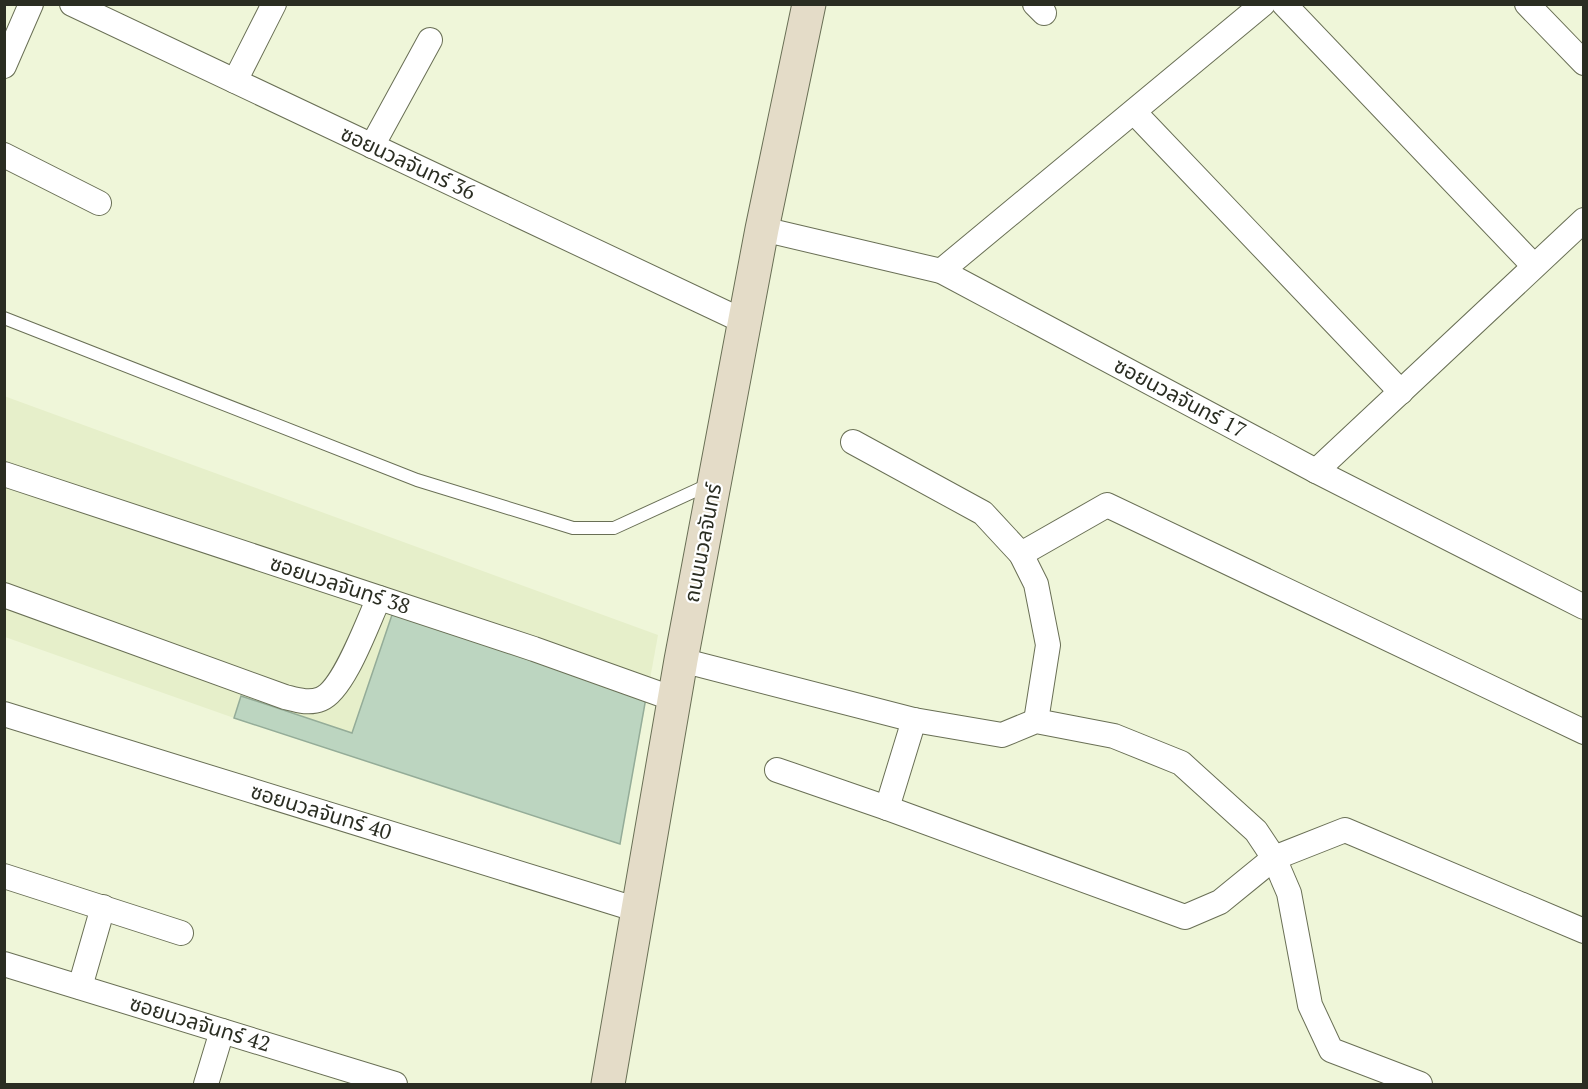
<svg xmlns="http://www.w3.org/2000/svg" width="1588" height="1089" font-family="'PT Serif','Noto Sans Thai',serif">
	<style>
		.built { fill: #e6efca }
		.building { fill: #bcd5c0; stroke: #94ac98; stroke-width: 1.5 }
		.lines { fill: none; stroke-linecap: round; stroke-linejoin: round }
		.lane-casing { stroke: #696f55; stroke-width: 14 }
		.street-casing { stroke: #696f55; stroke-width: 26 }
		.secondary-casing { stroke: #696f55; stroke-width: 35 }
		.lane { stroke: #fff; stroke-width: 12 }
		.street { stroke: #fff; stroke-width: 24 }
		.secondary { stroke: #e4dcc8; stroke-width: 33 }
		.labels { text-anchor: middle; stroke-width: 4.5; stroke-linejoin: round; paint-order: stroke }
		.street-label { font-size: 21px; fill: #2a2d22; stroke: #fff }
	</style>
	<rect width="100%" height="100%" fill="#eff6d9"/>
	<path class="built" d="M4,396l654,239 -38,209 -386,-126 -229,-81z"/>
	<path class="building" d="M394,609l253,83 -27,152 -386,-126 7,-22 111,37z"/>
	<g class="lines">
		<g class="lane-casing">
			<path id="lane" d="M4,318l413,162 156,48h41l96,-44"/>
		</g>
		<g class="street-casing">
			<g id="street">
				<path d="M72,4l673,318"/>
				<path d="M1035,4l9,9"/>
				<path d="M1284,4l250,262"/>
				<path d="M1527,4l57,59"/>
				<path d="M4,66l27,-62"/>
				<path d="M235,81l39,-77"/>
				<path d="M1134,112l267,280"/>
				<path d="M372,146l58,-106"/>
				<path d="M4,155l95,48"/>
				<path d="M762,229l179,42 375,200 268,136"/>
				<path d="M941,271l322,-267"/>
				<path d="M853,442l130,71 38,41 15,30 12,61 -12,76"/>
				<path d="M1316,471l268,-251"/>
				<path d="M4,474l530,175 140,50"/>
				<path d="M1021,554l86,-49 477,227"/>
				<path d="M4,595l281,102c12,3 24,7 36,2 23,-9 47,-78 58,-101"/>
				<path d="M681,660l233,60 88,15 34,-14 78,15 67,27 75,68 18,27 15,35 21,112 21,45 89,34"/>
				<path d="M4,714l634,196"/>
				<path d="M777,770l110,38 298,109 35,-15 54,-44 71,-28 239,101"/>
				<path d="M887,808l27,-88"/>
				<path d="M4,876l177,57"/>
				<path d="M4,964l391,120"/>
				<path d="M80,987l23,-80"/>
				<path d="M206,1084l16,-53"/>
			</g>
		</g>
		<g class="secondary-casing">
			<path id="secondary" d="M608,1084l73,-424 81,-431 47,-225"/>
		</g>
		<use href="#lane" class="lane"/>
		<use href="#street" class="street"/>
		<use href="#secondary" class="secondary"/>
	</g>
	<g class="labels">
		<g class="street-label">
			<text transform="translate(408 163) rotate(25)" y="7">ซอยนวลจันทร์ 36</text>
			<text transform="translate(1180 398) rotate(28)" y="7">ซอยนวลจันทร์ 17</text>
			<text transform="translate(703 543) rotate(-79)" y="7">ถนนนวลจันทร์</text>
			<text transform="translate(340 585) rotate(18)" y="7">ซอยนวลจันทร์ 38</text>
			<text transform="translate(321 812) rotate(17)" y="7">ซอยนวลจันทร์ 40</text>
			<text transform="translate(200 1024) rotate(17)" y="7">ซอยนวลจันทร์ 42</text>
		</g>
	</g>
	<rect width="1588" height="1089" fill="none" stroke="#2a2d22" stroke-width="12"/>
</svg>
